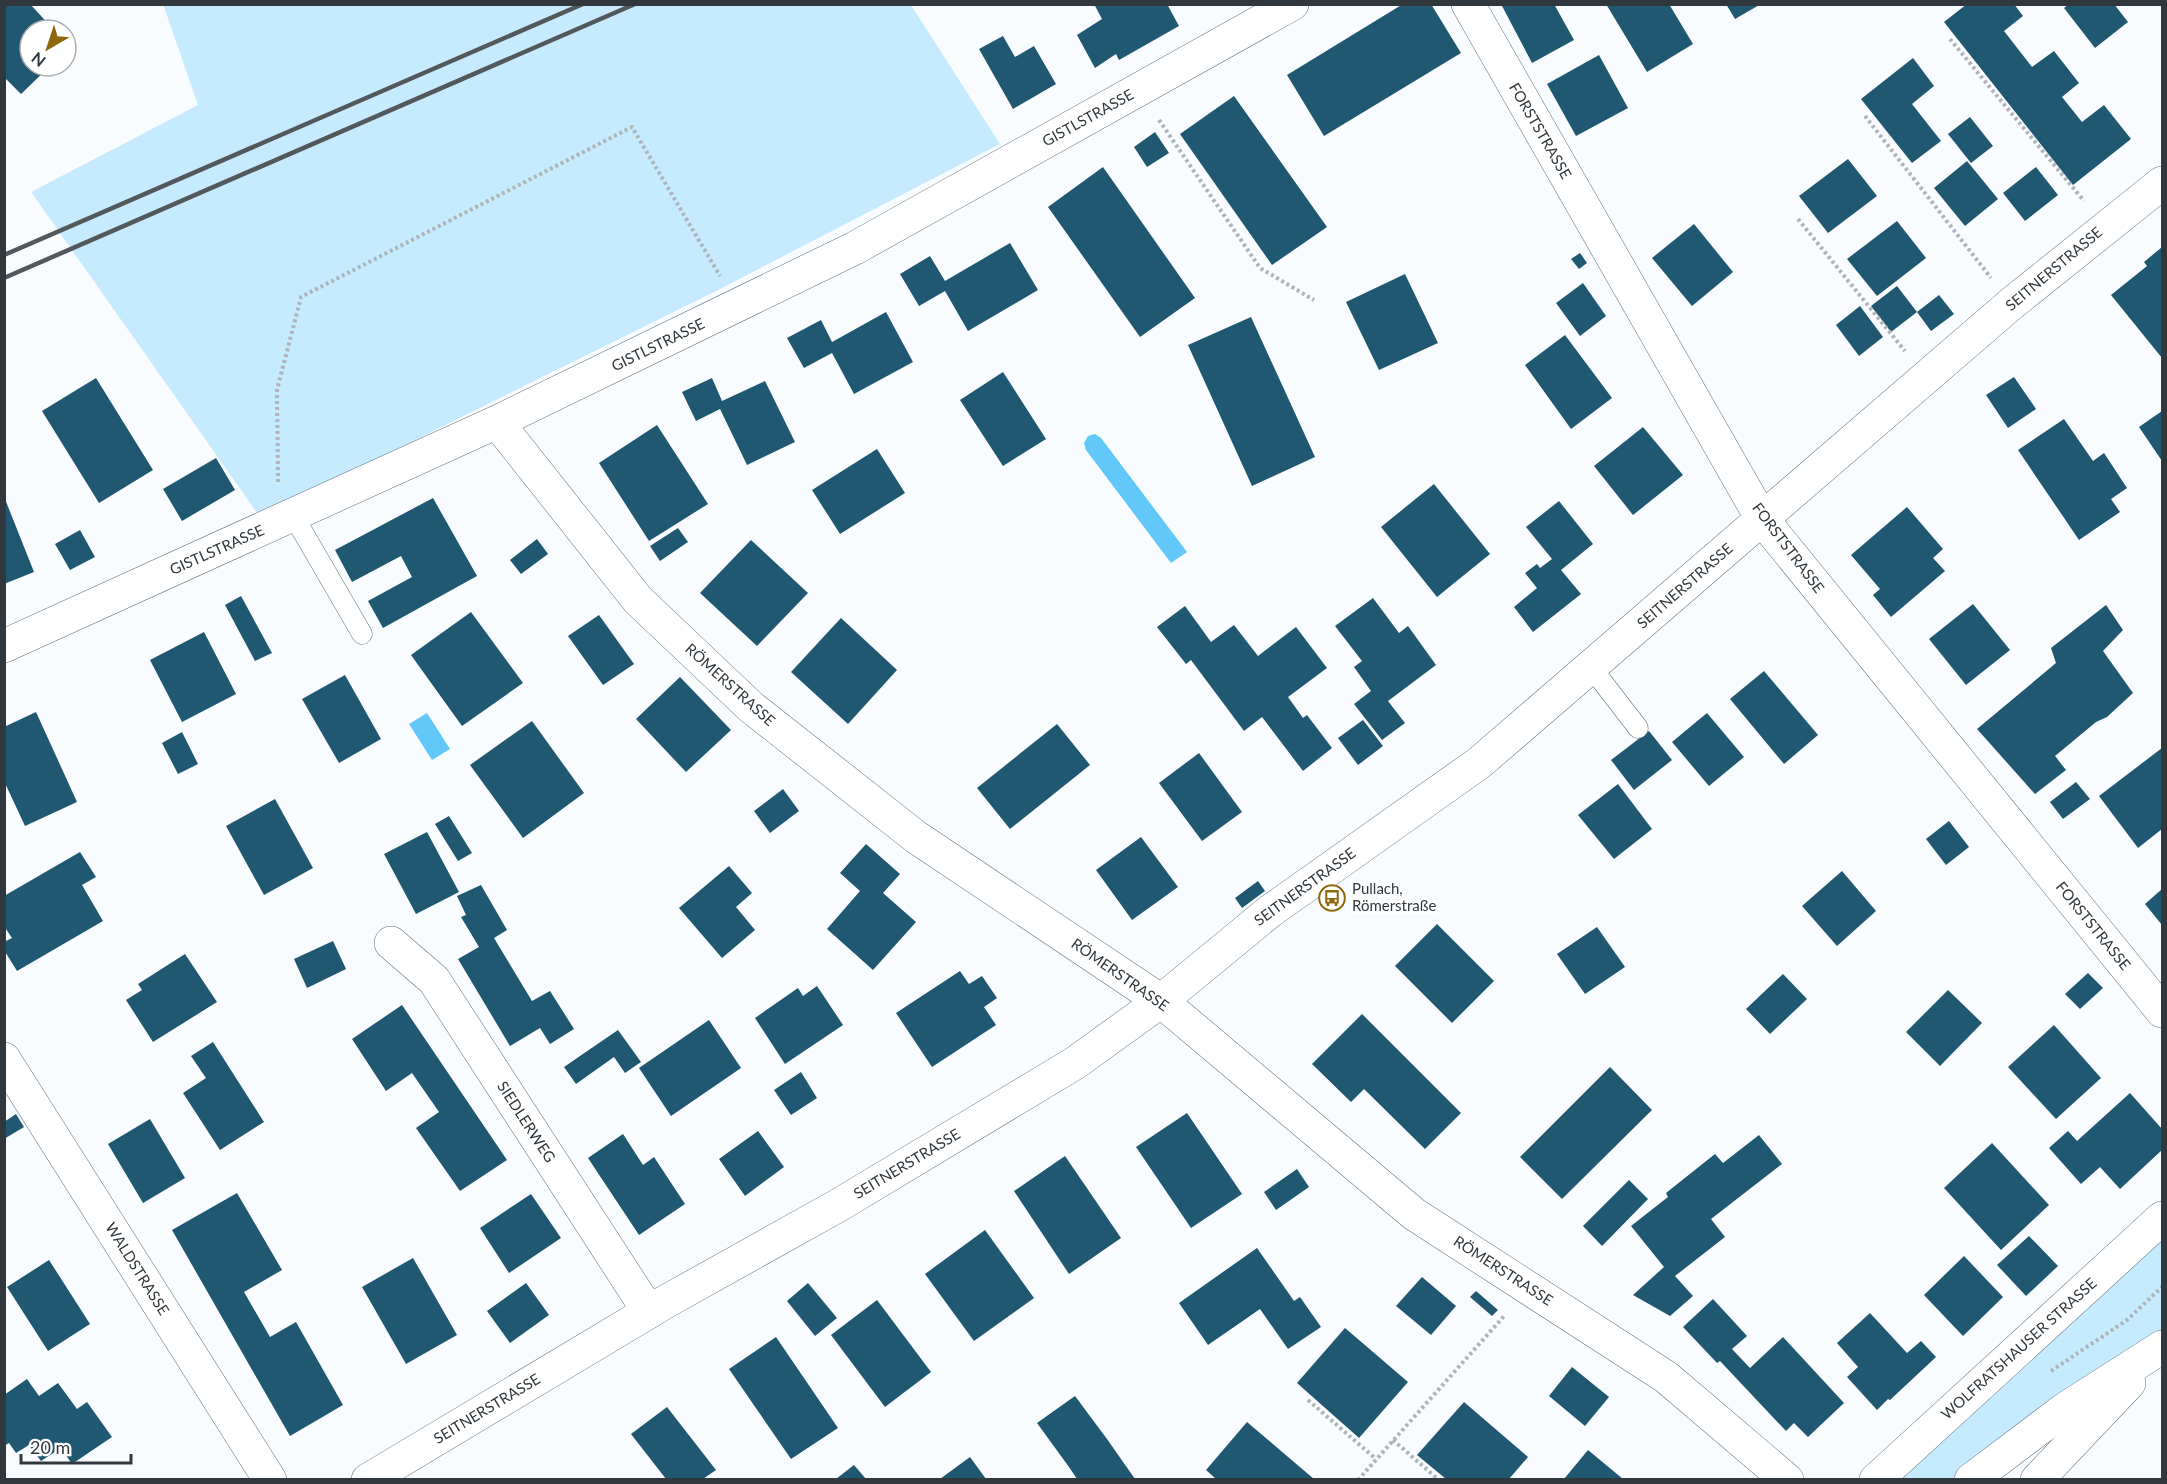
<svg xmlns="http://www.w3.org/2000/svg" width="2167" height="1484" font-family="Lato,sans-serif">
	<style>
		.green { fill: #c7ebfe }
		.water { fill: #62c8f9 }
		.building { fill: #205771 }
		.lines { fill: none; stroke-linecap: round; stroke-linejoin: round }
		.lane-casing { stroke: #60737e; stroke-width: 21 }
		.street-casing { stroke: #60737e; stroke-width: 34 }
		.path { stroke: #aeb4b8; stroke-width: 4; stroke-dasharray: 3 3; stroke-linecap: butt }
		.lane { stroke: #fff; stroke-width: 20 }
		.street { stroke: #fff; stroke-width: 33 }
		.rail { stroke: #51595d; stroke-width: 4.5 }
		.labels { text-anchor: middle; stroke-width: 6; stroke-linejoin: round; paint-order: stroke }
		.street-label { font-size: 15px; fill: #30383d; stroke: #fff }
		.poi-label { font-size: 15px; fill: #30383d; stroke: #fff; text-anchor: start }
	</style>
	<rect width="100%" height="100%" fill="#f8fcff"/>
	<g class="green">
		<path d="M163,4l748,1 89,139 -284,147 -456,226 -229,-325 167,-87z"/>
		<path d="M2162,1229v118l-191,132 -84,1z"/>
	</g>
	<g class="water">
		<path d="M1095,434l6,4 86,114 -16,11 -85,-113 -2,-7 4,-7z"/>
		<path d="M427,713l23,36 -18,11 -23,-36z"/>
	</g>
	<g class="building">
		<path d="M4,4h26l24,26h-24v36h20l-29,28 -17,-17z"/>
		<path d="M1094,4h73l12,22 -60,34 -3,-6 -21,14 -18,-33 25,-16z"/>
		<path d="M1403,4h28l30,49 -137,83 -37,-61z"/>
		<path d="M1501,4h53l20,36 -42,23z"/>
		<path d="M1606,4h63l24,40 -46,28z"/>
		<path d="M1726,4h35l-26,15z"/>
		<path d="M1967,4h47l9,12 -19,15 28,36 22,-16 25,32 -17,14 20,25 22,-17 27,34 -58,46 -129,-163z"/>
		<path d="M2069,4h45l14,18 -33,26 -31,-40z"/>
		<path d="M1003,36l12,21 19,-11 22,38 -43,25 -34,-60z"/>
		<path d="M1599,55l29,53 -52,28 -29,-52z"/>
		<path d="M1913,58l21,28 -22,18 29,37 -29,22 -51,-64z"/>
		<path d="M1234,96l93,131 -55,38 -92,-131z"/>
		<path d="M1970,117l23,29 -22,17 -23,-29z"/>
		<path d="M1155,132l14,21 -22,14 -13,-20z"/>
		<path d="M1848,159l29,37 -49,37 -29,-37z"/>
		<path d="M1967,161l31,38 -33,27 -31,-38z"/>
		<path d="M1103,167l92,131 -55,39 -92,-130z"/>
		<path d="M2036,167l22,28 -33,26 -22,-28z"/>
		<path d="M1897,221l29,37 -49,38 -30,-37z"/>
		<path d="M1694,224l39,48 -41,34 -40,-48z"/>
		<path d="M1010,243l28,47 -70,41 -23,-40 -26,15 -19,-32 30,-18 15,25z"/>
		<path d="M2162,247v111l-51,-63 36,-29 -3,-4z"/>
		<path d="M1580,253l7,10 -8,6 -8,-10z"/>
		<path d="M1405,274l33,69 -59,27 -33,-68z"/>
		<path d="M1583,283l23,33 -26,20 -24,-33z"/>
		<path d="M1897,286l20,26 -26,20 -20,-26z"/>
		<path d="M1939,295l15,19 -23,17 -14,-19z"/>
		<path d="M1860,306l23,31 -24,19 -23,-31z"/>
		<path d="M886,312l27,50 -59,32 -22,-41 -28,15 -17,-30 34,-18 11,22z"/>
		<path d="M1251,317l64,140 -63,29 -64,-141z"/>
		<path d="M1565,335l47,63 -41,31 -46,-64z"/>
		<path d="M1003,372l43,67 -43,27 -43,-66z"/>
		<path d="M2014,377l22,32 -28,19 -22,-33z"/>
		<path d="M96,378l57,92 -54,33 -57,-92z"/>
		<path d="M712,378l10,23 43,-20 30,61 -48,23 -27,-56 -24,12 -14,-29z"/>
		<path d="M2162,411v50l-23,-34z"/>
		<path d="M2064,419l29,42 11,-8 23,35 -16,11 9,13 -41,28 -61,-90z"/>
		<path d="M657,425l51,79 -59,37 -50,-78z"/>
		<path d="M1643,427l40,48 -50,40 -39,-49z"/>
		<path d="M877,449l28,44 -65,41 -28,-44z"/>
		<path d="M216,458l19,32 -53,31 -19,-32z"/>
		<path d="M1434,484l56,70 -53,43 -56,-70z"/>
		<path d="M433,498l44,78 -94,52 -15,-27 44,-24 -11,-21 -49,26 -17,-32z"/>
		<path d="M5,499l29,73 -30,12v-84z"/>
		<path d="M1559,501l34,43 -32,26 20,24 -48,38 -19,-25 23,-19 -12,-15 12,-9 3,4 12,-9 -26,-32z"/>
		<path d="M1907,507l36,42 -10,9 12,13 -54,46 -18,-22 7,-6 -29,-34z"/>
		<path d="M678,528l10,14 -28,19 -10,-15z"/>
		<path d="M80,530l15,27 -25,13 -15,-26z"/>
		<path d="M537,539l11,15 -27,20 -11,-14z"/>
		<path d="M751,540l57,53 -51,53 -57,-53z"/>
		<path d="M241,596l31,57 -17,8 -30,-56z"/>
		<path d="M1373,598l26,35 9,-7 28,39 -48,36 17,22 -23,17 -28,-36 17,-13 -17,-24 8,-6 -27,-35z"/>
		<path d="M1973,604l37,46 -44,35 -37,-46z"/>
		<path d="M2106,605l17,25 -20,21 30,42 -26,24 -11,5 -41,34 11,14 -31,24 -58,-65 79,-66 -5,-15z"/>
		<path d="M1185,606l26,36 23,-17 24,31 38,-29 31,41 -39,29 15,21 4,-3 25,33 -29,23 -41,-54 -18,14 -53,-71 -5,4 -29,-37z"/>
		<path d="M471,612l52,71 -61,43 -51,-71z"/>
		<path d="M599,615l35,49 -31,21 -35,-49z"/>
		<path d="M841,618l56,52 -49,54 -57,-52z"/>
		<path d="M204,632l32,62 -54,28 -32,-62z"/>
		<path d="M1764,671l54,64 -34,29 -54,-65z"/>
		<path d="M345,675l36,64 -42,24 -37,-64z"/>
		<path d="M680,677l51,53 -45,42 -50,-53z"/>
		<path d="M36,712l41,90 -52,24 -21,-45v-54z"/>
		<path d="M1707,713l37,44 -35,29 -37,-44z"/>
		<path d="M1363,720l20,26 -25,19 -20,-27z"/>
		<path d="M532,721l52,72 -61,45 -53,-73z"/>
		<path d="M1057,724l33,41 -80,64 -33,-41z"/>
		<path d="M1649,731l23,29 -38,30 -23,-30z"/>
		<path d="M182,732l16,32 -20,10 -16,-31z"/>
		<path d="M2162,748v81l-24,19 -39,-52z"/>
		<path d="M1199,753l43,59 -40,29 -43,-58z"/>
		<path d="M2076,782l14,17 -27,20 -13,-17z"/>
		<path d="M1618,784l34,45 -38,30 -36,-44z"/>
		<path d="M783,789l16,22 -29,22 -16,-22z"/>
		<path d="M275,799l38,69 -49,27 -38,-69z"/>
		<path d="M449,816l23,37 -14,8 -23,-37z"/>
		<path d="M1949,821l20,26 -23,18 -20,-26z"/>
		<path d="M427,832l32,60 -43,22 -32,-60z"/>
		<path d="M1141,837l37,50 -46,33 -36,-50z"/>
		<path d="M866,844l34,30 -17,19 33,29 -43,48 -46,-41 33,-38 -20,-18z"/>
		<path d="M80,852l16,25 -14,8 21,36 -86,50 -13,-21v-8l8,-4 -8,-12v-30z"/>
		<path d="M729,866l23,27 -16,14 19,23 -33,28 -43,-50z"/>
		<path d="M1842,871l34,40 -39,35 -35,-40z"/>
		<path d="M1258,881l7,10 -23,17 -7,-10z"/>
		<path d="M481,885l26,45 -13,8 38,63 18,-10 24,38 -24,15 -10,-16 -30,18 -52,-87 21,-12 -18,-30 5,-2 -9,-19z"/>
		<path d="M2162,889v36l-17,-21z"/>
		<path d="M1437,924l57,57 -42,42 -57,-57z"/>
		<path d="M1597,927l28,40 -40,27 -28,-40z"/>
		<path d="M333,941l13,28 -39,19 -13,-29z"/>
		<path d="M185,954l32,48 -64,40 -27,-42 16,-10 -4,-6z"/>
		<path d="M960,971l9,13 13,-8 15,22 -13,9 12,18 -64,42 -36,-54z"/>
		<path d="M2088,973l15,15 -23,21 -15,-15z"/>
		<path d="M1783,974l24,25 -37,35 -24,-25z"/>
		<path d="M817,986l26,39 -58,39 -30,-46 43,-30 5,8z"/>
		<path d="M1948,990l34,33 -42,43 -34,-34z"/>
		<path d="M402,1005l105,155 -47,31 -44,-63 23,-16 -27,-39 -26,18 -34,-52z"/>
		<path d="M1362,1014l99,99 -36,36 -61,-60 -13,13 -39,-38z"/>
		<path d="M709,1020l32,48 -70,48 -32,-48z"/>
		<path d="M2054,1025l47,53 -45,41 -48,-52z"/>
		<path d="M618,1030l23,32 -16,11 -11,-16 -38,27 -12,-17z"/>
		<path d="M213,1042l51,80 -44,28 -37,-57 23,-15 -15,-22z"/>
		<path d="M1610,1067l42,43 -90,89 -42,-42z"/>
		<path d="M801,1072l16,26 -26,17 -17,-25z"/>
		<path d="M2130,1093l32,36v21l-42,39 -20,-22 -19,17 -32,-36 19,-17 9,10z"/>
		<path d="M1187,1113l55,81 -51,34 -55,-81z"/>
		<path d="M16,1114l8,13 -20,12v-17z"/>
		<path d="M150,1119l35,59 -42,25 -35,-59z"/>
		<path d="M758,1131l26,36 -39,29 -26,-37z"/>
		<path d="M623,1134l20,31 11,-8 31,47 -46,31 -51,-77z"/>
		<path d="M1759,1135l23,29 -71,55 14,18 -50,39 18,20 -23,20 -37,-21 31,-28 -33,-41 37,-29 -2,-4 49,-39 8,9z"/>
		<path d="M1992,1143l57,62 -48,45 -57,-62z"/>
		<path d="M1065,1156l56,82 -52,36 -55,-83z"/>
		<path d="M1297,1169l12,18 -33,23 -12,-18z"/>
		<path d="M1629,1180l19,19 -46,47 -19,-20z"/>
		<path d="M237,1193l45,77 -38,22 26,45 26,-15 47,83 -53,31 -118,-206z"/>
		<path d="M531,1194l30,44 -52,35 -29,-45z"/>
		<path d="M985,1230l49,68 -60,43 -49,-67z"/>
		<path d="M2029,1236l29,30 -32,30 -29,-31z"/>
		<path d="M1257,1248l37,53 6,-4 21,30 -33,22 -28,-40 -52,36 -29,-42z"/>
		<path d="M1964,1256l39,41 -40,39 -39,-41z"/>
		<path d="M413,1258l44,77 -51,29 -44,-77z"/>
		<path d="M49,1260l41,64 -42,27 -41,-64z"/>
		<path d="M1422,1277l34,29 -25,29 -35,-29z"/>
		<path d="M526,1283l23,32 -39,28 -23,-32z"/>
		<path d="M808,1283l29,35 -22,18 -28,-35z"/>
		<path d="M1476,1291l22,19 -6,6 -22,-19z"/>
		<path d="M1713,1299l34,37 -15,13 18,19 33,-31 61,66 -36,34 -14,-14 -8,8 -66,-70 -3,2 -34,-36z"/>
		<path d="M877,1300l54,72 -46,35 -54,-72z"/>
		<path d="M1870,1313l37,40 14,-12 15,16 -46,43 -2,-1 -11,11 -30,-33 11,-10 -21,-24z"/>
		<path d="M1345,1328l63,54 -49,56 -62,-55z"/>
		<path d="M776,1337l62,91 -47,31 -62,-90z"/>
		<path d="M1572,1367l37,30 -24,29 -36,-30z"/>
		<path d="M27,1379l12,17 19,-13 19,26 10,-7 25,35 -40,27 -11,-16 -20,13 -12,-16 -13,8 -7,-10 -5,3v-51z"/>
		<path d="M1075,1396l32,43 28,40h-58l-8,-12 -32,-44z"/>
		<path d="M1464,1402l64,55 -19,22h-63l-29,-24z"/>
		<path d="M667,1407l49,63 -13,9h-37l-35,-45z"/>
		<path d="M1247,1422l34,29 33,28h-98l-10,-9z"/>
		<path d="M1588,1450l35,29h-59z"/>
		<path d="M970,1457l16,22h-46z"/>
		<path d="M854,1465l12,14h-30z"/>
	</g>
	<g class="lines">
		<g class="lane-casing">
			<g id="lane">
				<path d="M293,515l69,119"/>
				<path d="M1591,667l47,61"/>
			</g>
		</g>
		<g class="street-casing">
			<g id="street">
				<path d="M1468,4l294,515 400,492"/>
				<path d="M497,422l141,178 113,107 165,130 245,164 253,213 252,163 121,103"/>
				<path d="M4,646l493,-224 358,-174 437,-244"/>
				<path d="M391,943l43,37 215,332"/>
				<path d="M4,1059l266,421"/>
				<path d="M368,1480l299,-179 172,-96 236,-142 86,-62 108,-89 210,-149 532,-459 151,-121"/>
				<path d="M1876,1480l286,-262"/>
				<path d="M1971,1480l94,-71 97,-62"/>
				<path d="M2037,1480l92,-97"/>
			</g>
		</g>
		<g class="path">
			<path d="M1950,39l134,162"/>
			<path d="M1865,116l126,162"/>
			<path d="M1159,120l101,148 54,32"/>
			<path d="M1798,219l107,132"/>
			<path d="M278,482l-1,-92 24,-93 331,-170 88,149"/>
			<path d="M2051,1371l76,-51 35,-33"/>
			<path d="M1308,1400l68,59"/>
			<path d="M1393,1440l46,40"/>
			<path d="M1358,1480l147,-165"/>
		</g>
		<use href="#lane" class="lane"/>
		<use href="#street" class="street"/>
		<g class="rail">
			<path d="M4,255l579,-251"/>
			<path d="M4,278l631,-274"/>
		</g>
	</g>
	<defs>
		<g id="bus-ring" transform="scale(1.35)"><circle r="9.5" fill="#fff" stroke="#8f680d" stroke-width="1.5"/><path d="M-5-6H5V4H4V6H2V4H-2V6H-4V4H-5ZM-3.5-4V0h7V-4ZM-3.5 1.2v1.5H-2V1.2ZM2 1.2v1.5H3.5V1.2Z" fill="#8f680d"/></g>
	</defs>
	<g fill-rule="evenodd">
		<use href="#bus-ring" x="1332" y="898"/>
	</g>
	<g class="labels">
		<g class="street-label">
			<text transform="translate(1088 118) rotate(-29)" y="5">GISTLSTRASSE</text>
			<text transform="translate(1540 131) rotate(60)" y="5">FORSTSTRASSE</text>
			<text transform="translate(2054 269) rotate(-40)" y="5">SEITNERSTRASSE</text>
			<text transform="translate(658 345) rotate(-26)" y="5">GISTLSTRASSE</text>
			<text transform="translate(1788 548) rotate(53)" y="5">FORSTSTRASSE</text>
			<text transform="translate(217 550) rotate(-24)" y="5">GISTLSTRASSE</text>
			<text transform="translate(1685 586) rotate(-41)" y="5">SEITNERSTRASSE</text>
			<text transform="translate(730 685) rotate(42)" y="5">RÖMERSTRASSE</text>
			<text transform="translate(1305 887) rotate(-36)" y="5">SEITNERSTRASSE</text>
			<text transform="translate(2093 926) rotate(51)" y="5">FORSTSTRASSE</text>
			<text transform="translate(1120 975) rotate(35)" y="5">RÖMERSTRASSE</text>
			<text transform="translate(526 1122) rotate(57)" y="5">SIEDLERWEG</text>
			<text transform="translate(907 1164) rotate(-31)" y="5">SEITNERSTRASSE</text>
			<text transform="translate(137 1269) rotate(58)" y="5">WALDSTRASSE</text>
			<text transform="translate(1503 1271) rotate(33)" y="5">RÖMERSTRASSE</text>
			<text transform="translate(2019 1349) rotate(-42)" y="5">WOLFRATSHAUSER STRASSE</text>
			<text transform="translate(487 1409) rotate(-31)" y="5">SEITNERSTRASSE</text>
		</g>
		<g class="poi-label">
			<text x="1352" y="894">Pullach,<tspan x="1352" dy="17">Römerstraße</tspan></text>
		</g>
	</g>
	<rect width="2167" height="1484" fill="none" stroke="#30383d" stroke-width="12"/>
	<g transform="translate(48 48) rotate(219)"><circle r="28" fill="#ffffff" stroke="#acafb1" stroke-width="1.5"/>
	<path d="M0-4.5L10 22L0 15L-10 22Z" fill="#8f680d"/>
	<text y="-9" font-size="16" font-weight="bold" text-anchor="middle" fill="#30383d">N</text>
	</g>
	<path d="M21 1454v9h110v-9" fill="none" stroke="#30383d" stroke-width="3"/>
	<text x="30" y="1454" font-size="18" fill="#30383d" stroke="#ffffff" stroke-width="4.5" paint-order="stroke">20 m</text>
</svg>
